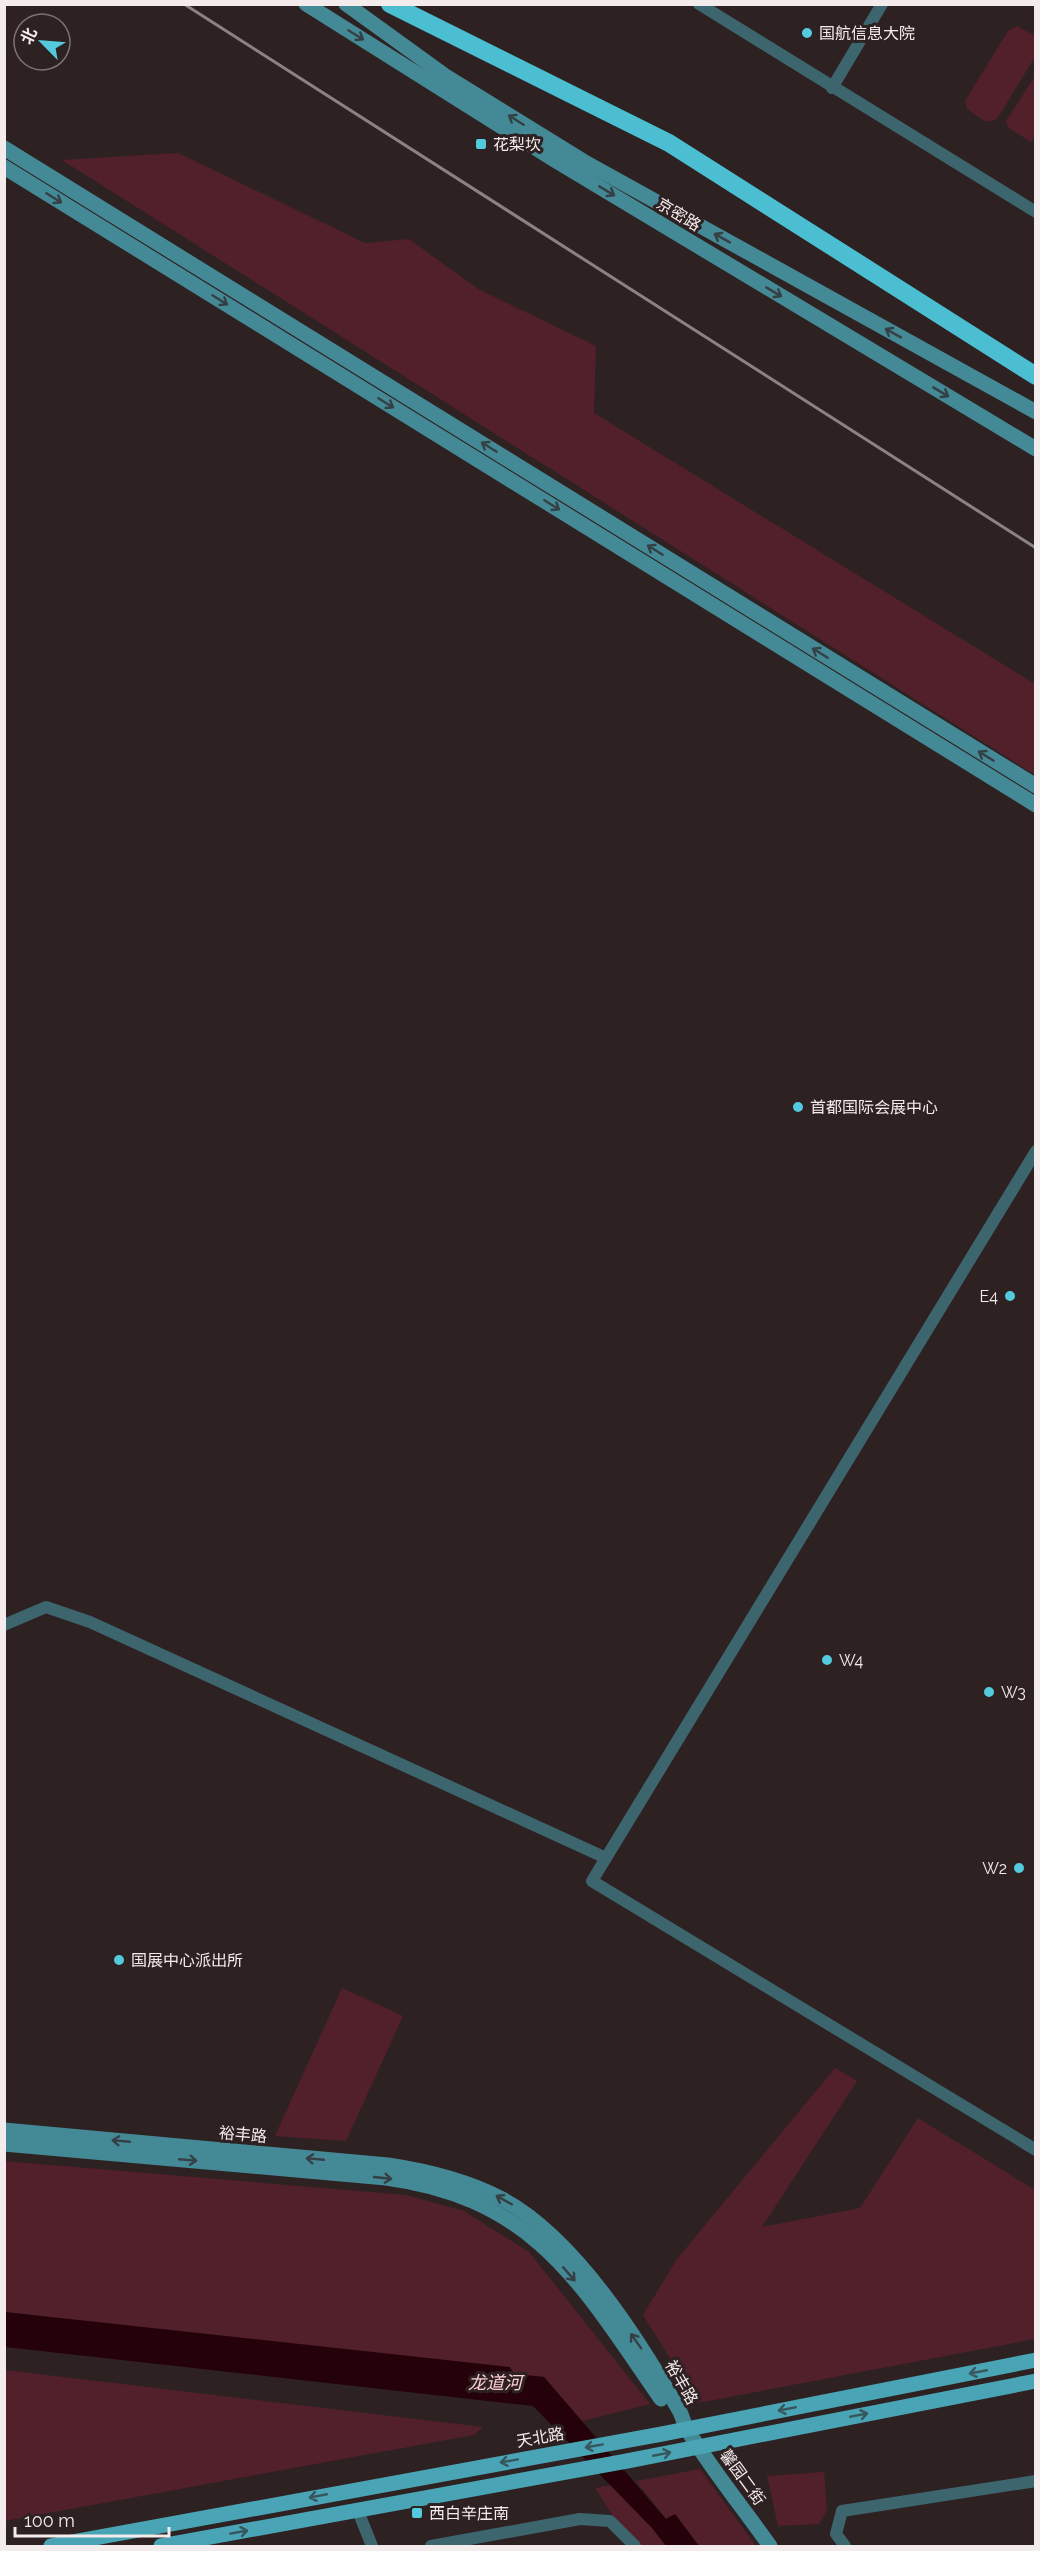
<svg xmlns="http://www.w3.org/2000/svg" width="1040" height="2551" font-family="Raleway,'Noto Sans SC',sans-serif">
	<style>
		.green { fill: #52202a }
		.water { fill: #25020a }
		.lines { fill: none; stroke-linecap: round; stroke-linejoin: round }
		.street { stroke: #3c656d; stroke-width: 12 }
		.secondary { stroke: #448996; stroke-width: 15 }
		.primary { stroke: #49a5b5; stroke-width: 15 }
		.highway { stroke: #4bbed2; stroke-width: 18 }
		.rail { stroke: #8d8283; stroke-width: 3 }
		.oneway { stroke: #354045 }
		.oneway2 { stroke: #39565d }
		.poi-dot { fill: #54cade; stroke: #2e2122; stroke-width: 2 }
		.labels { text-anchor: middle; stroke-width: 6; stroke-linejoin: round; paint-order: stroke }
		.poi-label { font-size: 16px; fill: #f4ebec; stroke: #2e2122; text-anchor: start }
		.street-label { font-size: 16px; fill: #f4ebec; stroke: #2e2122 }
		.water-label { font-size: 18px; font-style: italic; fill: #fdced4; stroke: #2e2122 }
	</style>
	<rect width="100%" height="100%" fill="#2e2122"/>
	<g class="green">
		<path d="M1017,26l18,10v21l-38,62 -11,3 -19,-13 -2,-8 43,-70z"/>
		<path d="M1035,76v59l-4,7 -22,-14 -3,-7z"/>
		<path d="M178,153l187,90 44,-4 69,50 118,57 -2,67 441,271v91l-973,-615z"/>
		<path d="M342,1988l61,28 -57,125 -71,-5z"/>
		<path d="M835,2068l22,13 -95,146 98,-19 58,-90 117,72v149l-337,64 -55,-88 34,-56z"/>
		<path d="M4,2161l402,34 58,16 65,41 121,152 -68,17 -38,-44 -539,-65z"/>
		<path d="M5,2370l478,57 -9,8 -469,86z"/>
		<path d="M700,2469l56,77h-57l-24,-32 -9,5 -30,-38z"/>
		<path d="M824,2472l3,38 -8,14 -41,2 -11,-50z"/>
		<path d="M612,2485l40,43 14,18h-26l-29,-33 -16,-25z"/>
	</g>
	<path class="water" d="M5,2312l505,55 4,7 30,3 122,142 9,-5 24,32h-33l-14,-18 -119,-122 -528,-59z"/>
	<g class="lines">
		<g class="street">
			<path d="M699,4l337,208"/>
			<path d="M832,88l50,-84"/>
			<path d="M1036,1151l-444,730 444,269"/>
			<path d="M4,1625l42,-18 44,15 516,236"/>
			<path d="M358,2511l14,35"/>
			<path d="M431,2546l149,-27 30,2 25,25"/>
			<path d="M845,2546l-9,-12 6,-23 194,-30"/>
		</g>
		<g class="secondary">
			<path d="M306,4l250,157 480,288"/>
			<path d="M346,4l101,73 136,84 453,251"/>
			<path d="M4,148l1032,638"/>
			<path d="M4,167l1032,638"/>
			<path d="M4,2130l384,35c40,6 78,15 114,34 72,38 137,141 177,211 4,7 5,15 9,21 25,40 55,77 82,115"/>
			<path d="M4,2144l382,34c150,20 196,107 275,221"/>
		</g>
		<g class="primary">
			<path d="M51,2546l611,-112 374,-74"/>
			<path d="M161,2546l466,-85 409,-80"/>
		</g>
		<path class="highway" d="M390,4l279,139 367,233"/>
		<path class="rail" d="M184,4l852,544"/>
	</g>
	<defs><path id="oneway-shaft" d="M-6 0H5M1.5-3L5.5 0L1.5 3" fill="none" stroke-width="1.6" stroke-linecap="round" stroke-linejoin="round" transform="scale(1.5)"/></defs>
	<g class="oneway">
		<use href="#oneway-shaft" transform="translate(356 35) rotate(32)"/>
		<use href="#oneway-shaft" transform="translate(516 120) rotate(-148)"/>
		<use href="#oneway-shaft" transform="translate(607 191) rotate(31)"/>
		<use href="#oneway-shaft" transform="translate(54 198) rotate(32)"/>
		<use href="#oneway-shaft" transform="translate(722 238) rotate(-151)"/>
		<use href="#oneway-shaft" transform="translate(774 292) rotate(31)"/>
		<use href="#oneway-shaft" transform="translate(220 300) rotate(32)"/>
		<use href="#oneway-shaft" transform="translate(893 333) rotate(-151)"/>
		<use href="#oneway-shaft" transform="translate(941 392) rotate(31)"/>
		<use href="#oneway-shaft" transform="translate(386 403) rotate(32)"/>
		<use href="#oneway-shaft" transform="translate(489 447) rotate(-148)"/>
		<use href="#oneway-shaft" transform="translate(552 505) rotate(32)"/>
		<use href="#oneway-shaft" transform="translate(655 550) rotate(-148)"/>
		<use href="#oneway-shaft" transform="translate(820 653) rotate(-148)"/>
		<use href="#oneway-shaft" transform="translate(986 756) rotate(-148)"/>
		<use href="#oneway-shaft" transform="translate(121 2141) rotate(-175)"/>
		<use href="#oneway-shaft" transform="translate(315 2159) rotate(-175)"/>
		<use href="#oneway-shaft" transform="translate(188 2160) rotate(5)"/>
		<use href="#oneway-shaft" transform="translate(383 2178) rotate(6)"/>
		<use href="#oneway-shaft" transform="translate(504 2200) rotate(-151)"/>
		<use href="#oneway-shaft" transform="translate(569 2274) rotate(49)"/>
		<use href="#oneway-shaft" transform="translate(636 2341) rotate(-125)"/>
	</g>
	<g class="oneway2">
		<use href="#oneway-shaft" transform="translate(978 2372) rotate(169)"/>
		<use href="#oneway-shaft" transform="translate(787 2409) rotate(169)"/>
		<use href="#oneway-shaft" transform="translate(859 2415) rotate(-11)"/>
		<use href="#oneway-shaft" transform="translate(594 2446) rotate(170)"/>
		<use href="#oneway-shaft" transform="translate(662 2454) rotate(-11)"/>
		<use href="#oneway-shaft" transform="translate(509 2461) rotate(170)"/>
		<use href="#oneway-shaft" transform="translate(318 2496) rotate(169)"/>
		<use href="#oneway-shaft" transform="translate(239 2532) rotate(-10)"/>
	</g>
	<g class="poi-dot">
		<circle cx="807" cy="33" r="6"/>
		<rect x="475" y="138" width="12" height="12" rx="3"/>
		<circle cx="798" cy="1107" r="6"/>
		<circle cx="1010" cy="1296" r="6"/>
		<circle cx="827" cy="1660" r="6"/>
		<circle cx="989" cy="1692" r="6"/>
		<circle cx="1019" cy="1868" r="6"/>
		<circle cx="119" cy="1960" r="6"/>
		<rect x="411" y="2507" width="12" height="12" rx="3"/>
	</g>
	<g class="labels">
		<g class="poi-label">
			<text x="819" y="39">国航信息大院</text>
			<text x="493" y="150">花梨坎</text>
			<text x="810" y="1113">首都国际会展中心</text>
			<text x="998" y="1302" text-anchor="end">E4</text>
			<text x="839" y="1666">W4</text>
			<text x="1001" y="1698">W3</text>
			<text x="1007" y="1874" text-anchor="end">W2</text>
			<text x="131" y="1966">国展中心派出所</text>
			<text x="429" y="2519">西白辛庄南</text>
		</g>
		<g class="street-label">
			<text transform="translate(679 214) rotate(31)" y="6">京密路</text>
			<text transform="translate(243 2134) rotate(5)" y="6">裕丰路</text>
			<text transform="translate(682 2382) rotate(60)" y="6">裕丰路</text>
			<text transform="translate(540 2437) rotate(-10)" y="6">天北路</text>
			<text transform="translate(743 2477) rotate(54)" y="6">馨园二街</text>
		</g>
		<g class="water-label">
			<text x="495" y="2389">龙道河</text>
		</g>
	</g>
	<rect width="1040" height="2551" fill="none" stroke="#f4ebec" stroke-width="12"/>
	<g transform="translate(42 42) rotate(295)"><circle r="28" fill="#2e2122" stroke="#7d7273" stroke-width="1.5"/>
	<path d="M0-4.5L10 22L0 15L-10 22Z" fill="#54cade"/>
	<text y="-9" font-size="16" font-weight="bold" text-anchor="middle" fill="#f4ebec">北</text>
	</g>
	<path d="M15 2527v9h154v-9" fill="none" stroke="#f4ebec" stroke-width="3"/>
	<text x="24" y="2527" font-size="18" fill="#f4ebec" stroke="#2e2122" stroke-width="4.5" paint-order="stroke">100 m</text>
</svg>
